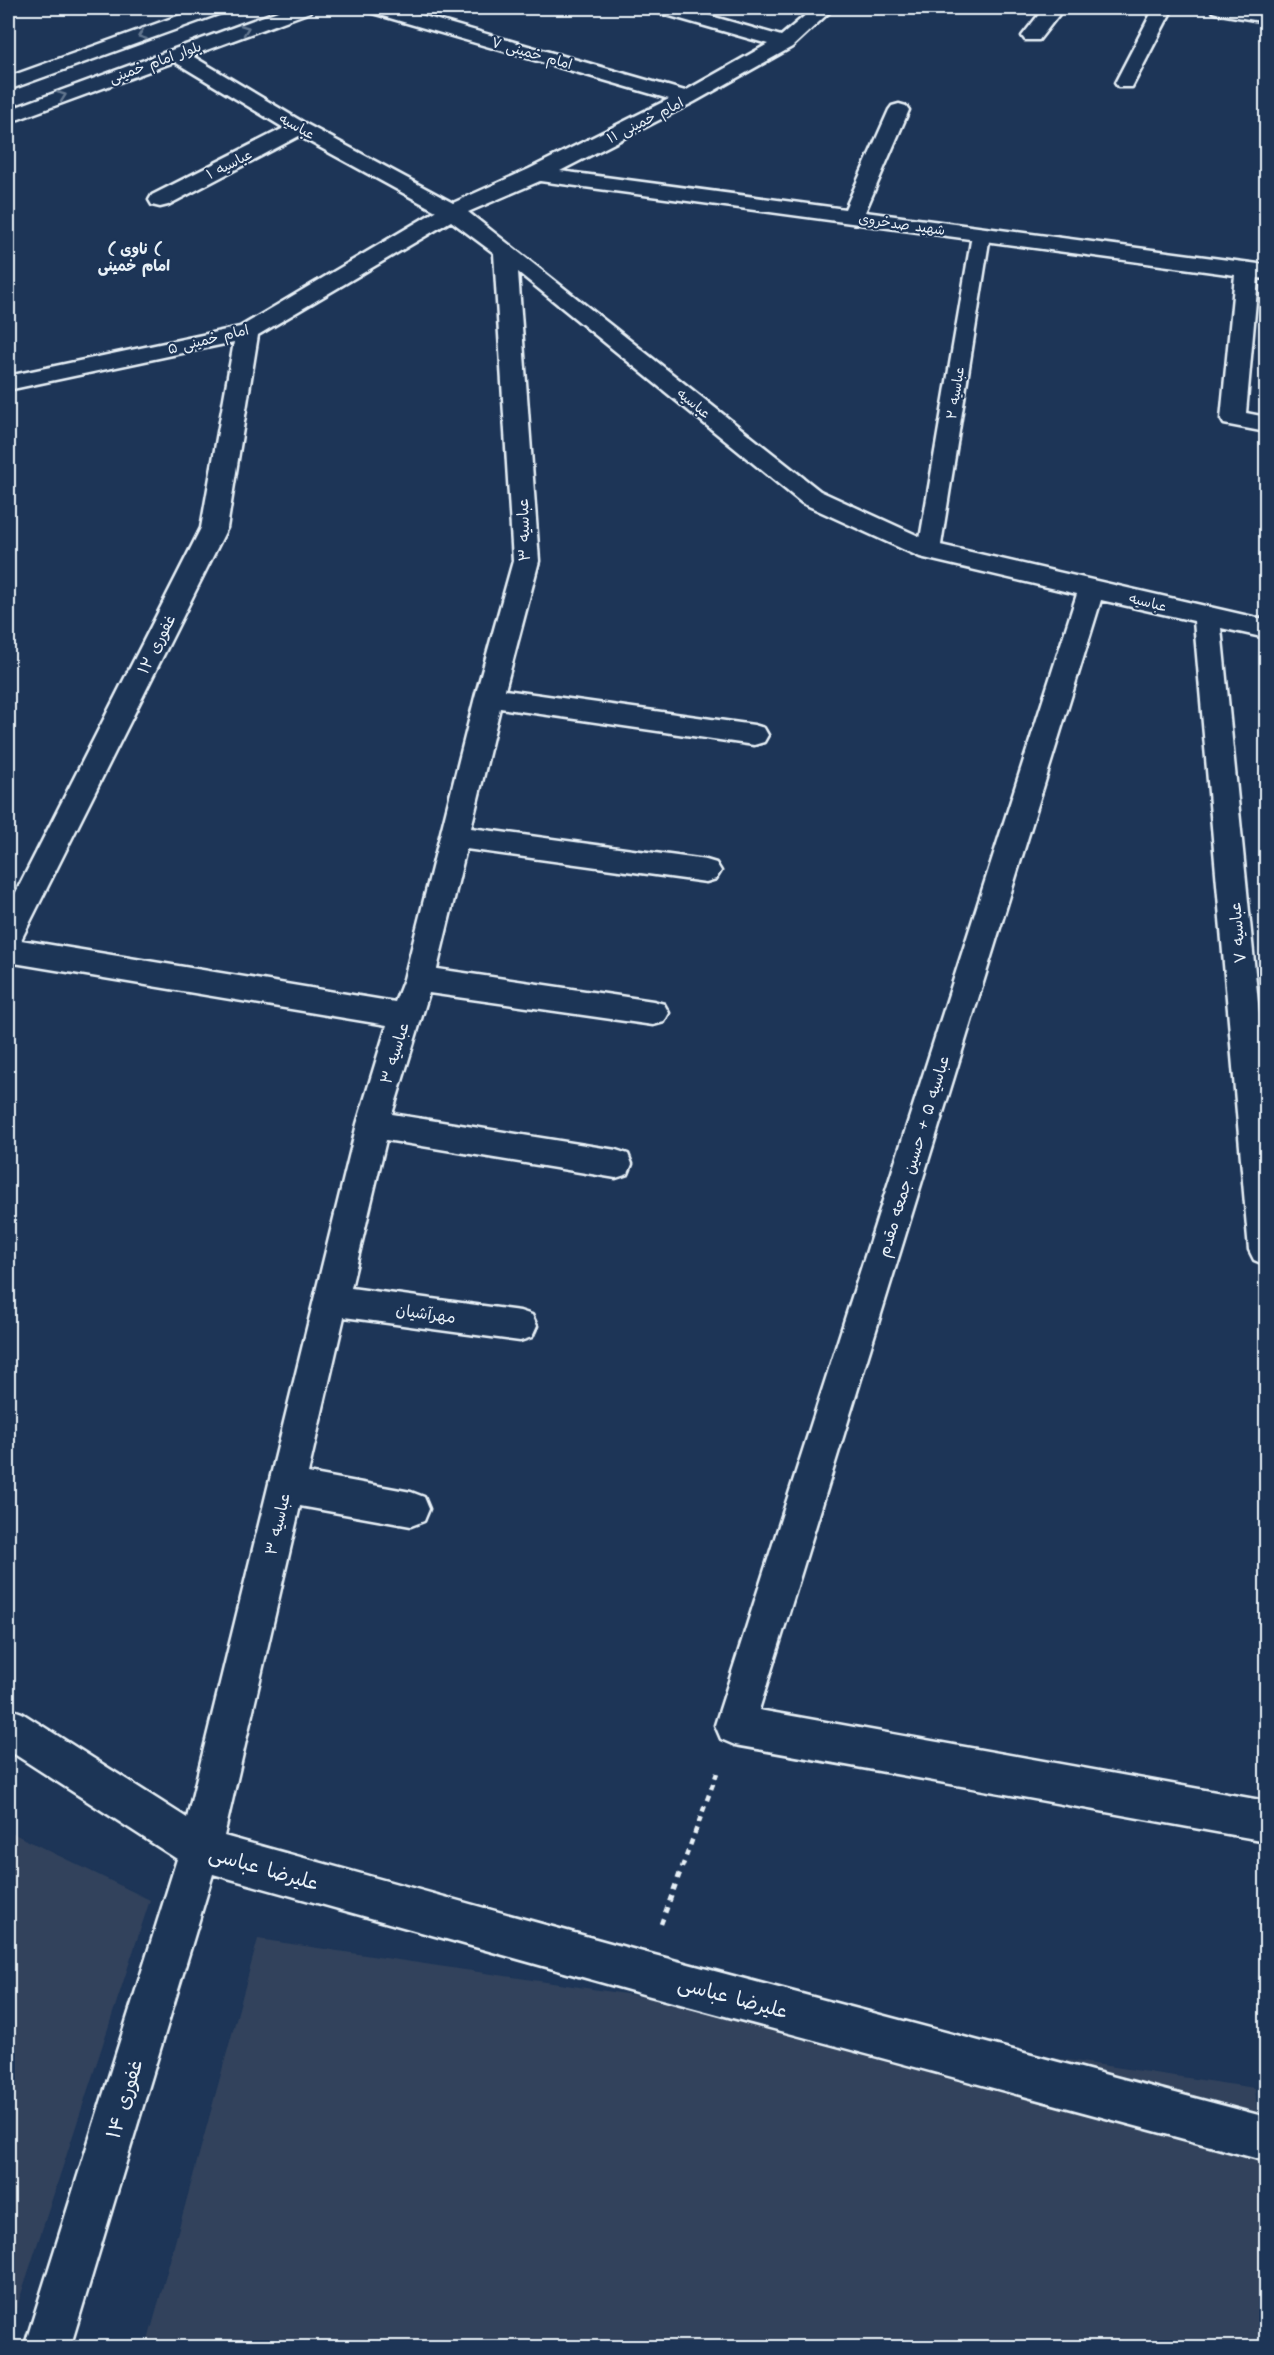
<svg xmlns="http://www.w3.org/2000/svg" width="1274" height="2355" font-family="Kalam,'Playpen Sans Arabic',sans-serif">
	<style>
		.built { fill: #31425c }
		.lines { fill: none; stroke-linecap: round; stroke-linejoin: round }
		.service-casing { stroke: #e8f1f8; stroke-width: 5 }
		.minor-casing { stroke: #e8f1f8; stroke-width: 5 }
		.secondary-casing { stroke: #e8f1f8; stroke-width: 5 }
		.path { stroke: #e8f1f8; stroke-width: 4.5; stroke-dasharray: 6 6; stroke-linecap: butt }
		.service { fill: #1d3557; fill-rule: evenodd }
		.minor { fill: #1d3557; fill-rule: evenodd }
		.secondary { fill: #1d3557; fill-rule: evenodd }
		.oneway { stroke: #64778f }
		.labels { text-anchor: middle; stroke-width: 4.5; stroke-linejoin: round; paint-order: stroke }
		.far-street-label { font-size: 14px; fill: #e8f1f8; stroke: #1d3557 }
		.far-neighbourhood-label { font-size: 15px; font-weight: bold; fill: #e8f1f8; stroke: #1d3557 }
		.street-label { font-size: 16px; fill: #e8f1f8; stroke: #1d3557 }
		.near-street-label { font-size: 20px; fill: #e8f1f8; stroke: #1d3557 }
	</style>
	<rect width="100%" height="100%" fill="#1d3557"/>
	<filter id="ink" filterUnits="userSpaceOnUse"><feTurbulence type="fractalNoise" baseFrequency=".0167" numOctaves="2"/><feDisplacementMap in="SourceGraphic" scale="12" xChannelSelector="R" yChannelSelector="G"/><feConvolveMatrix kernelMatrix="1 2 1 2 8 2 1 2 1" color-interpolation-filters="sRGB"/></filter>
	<g filter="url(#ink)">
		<g class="built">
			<path d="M8,1831l142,69 -142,434z"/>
			<path d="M258,1939l997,149 11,130v129l-1120,1z"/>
		</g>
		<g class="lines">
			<g class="service-casing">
				<path id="service" d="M981,230l6,1 3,4 -50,316 -4,5 -7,2 -7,-2 -4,-5 54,-316 3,-4z"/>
			</g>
			<g class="minor-casing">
				<g id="minor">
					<path d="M367,8h29l289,83 83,-47 -112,-32 -2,-4h29l98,28 33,-28h20l-42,39 -98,55 -134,69 285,38 44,-99 3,-4 7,-2 7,2 3,4 -44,102 401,53v14l-8,-1 -12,135 20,4v15l-42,-8 -3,-5 14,-144 -695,-94 -72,31 352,279 116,53 330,76v18l-45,-10 45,456v181l-12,-5 -5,-10 -55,-629 -93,-21 -342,1110 507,91v40l-531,-96 -14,-6 -6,-14 362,-1131 -157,-37 -118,-54 -284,-231 21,289 -34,129 249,35 10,3 4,7 -4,7 -10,3 -254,-37 -29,120 235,32 10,3 5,8 -5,8 -10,3 -240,-33 -29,120 216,32 11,3 5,9 -5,9 -11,3 -224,-32 -37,121 224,36 12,4 4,10 -4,10 -12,4 -230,-38 -35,148 169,23 12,4 5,11 -5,11 -12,4 -176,-24 -36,156 103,19 13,5 5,12 -5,12 -13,5 -111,-20 -76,330 419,116 623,165v44l-623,-167 -430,-120 -143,474h-46l153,-489 -169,-109v-42l14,5 165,105 170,-694 30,-99 -379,-63v-54l193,-380 33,-186 -226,48v-14l232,-49 196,-116 -137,-75 -131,69 -8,2 -8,-2 -3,-5 3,-5 132,-67 -114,-69 -3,-4 3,-4h14l122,73 147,79 76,-34 140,-70 -300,-87zM451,221l43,32 19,308 -38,136 -71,282 -9,23 -374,-62 206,-412 31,-193z"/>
					<path d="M1044,8h20l-25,32h-14l-3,-4z"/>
					<path d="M1154,8h19l-41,79h-14l-3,-4z"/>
					<path d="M1210,8h41l15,2v12l-46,-8 -7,-2z"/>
				</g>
			</g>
			<g class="secondary-casing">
				<g id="secondary">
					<path d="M200,8h27l-3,4 -216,78v-13z"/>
					<path d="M286,8h27l-3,4 -302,111v-13z"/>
				</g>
			</g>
			<path class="path" d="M661,1924l56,-151"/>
			<use href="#service" class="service"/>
			<use href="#minor" class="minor"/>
			<use href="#secondary" class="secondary"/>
		</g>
		<defs><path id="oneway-chevron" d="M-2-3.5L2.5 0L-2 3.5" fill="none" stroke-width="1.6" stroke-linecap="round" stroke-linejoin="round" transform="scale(1.5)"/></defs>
		<g class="oneway">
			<use href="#oneway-chevron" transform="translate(245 29) rotate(-20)"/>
			<use href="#oneway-chevron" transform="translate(142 35) rotate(160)"/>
			<use href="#oneway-chevron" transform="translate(62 96) rotate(-20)"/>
		</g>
	</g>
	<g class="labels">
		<g class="far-street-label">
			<text transform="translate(532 53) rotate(16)" y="5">امام خمینی ۷</text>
			<text transform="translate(155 62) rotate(-20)" y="5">بلوار امام خمینی</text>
			<text transform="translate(645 120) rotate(-27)" y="5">امام خمینی ۱۱</text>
			<text transform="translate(297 126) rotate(29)" y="5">عباسیه</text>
			<text transform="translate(229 164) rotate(-27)" y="5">عباسیه ۱</text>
			<text transform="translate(902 224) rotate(8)" y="5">شهید صدخروی</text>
			<text transform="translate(208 339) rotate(-14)" y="5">امام خمینی ۵</text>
			<text transform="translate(955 393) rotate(-81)" y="5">عباسیه ۲</text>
			<text transform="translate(694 403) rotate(39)" y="5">عباسیه</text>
			<text transform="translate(1148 602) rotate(14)" y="5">عباسیه</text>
		</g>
		<g class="far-neighbourhood-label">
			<text x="134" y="254">( ناوی (<tspan x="134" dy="17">امام خمینی</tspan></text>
		</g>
		<g class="street-label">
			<text transform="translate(523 530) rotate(-92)" y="6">عباسیه ۳</text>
			<text transform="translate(156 644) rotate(-63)" y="6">غفوری ۱۲</text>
			<text transform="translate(1237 933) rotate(-95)" y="6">عباسیه ۷</text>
			<text transform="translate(394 1053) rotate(-73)" y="6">عباسیه ۳</text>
			<text transform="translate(913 1156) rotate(-73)" y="6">عباسیه ۵ + حسین جمعه مقدم</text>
			<text transform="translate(426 1313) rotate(8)" y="6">مهرآشیان</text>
			<text transform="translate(277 1524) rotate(-77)" y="6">عباسیه ۳</text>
		</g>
		<g class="near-street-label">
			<text transform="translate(264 1868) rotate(16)" y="7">علیرضا عباسی</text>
			<text transform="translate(733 1997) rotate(15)" y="7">علیرضا عباسی</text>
			<text transform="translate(124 2099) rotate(-73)" y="7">غفوری ۱۴</text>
		</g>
	</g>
	<rect width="1274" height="2355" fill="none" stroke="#1d3557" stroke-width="30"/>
	<rect x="15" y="15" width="1244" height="2325" fill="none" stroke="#e8f1f8" stroke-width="2" filter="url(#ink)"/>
</svg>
